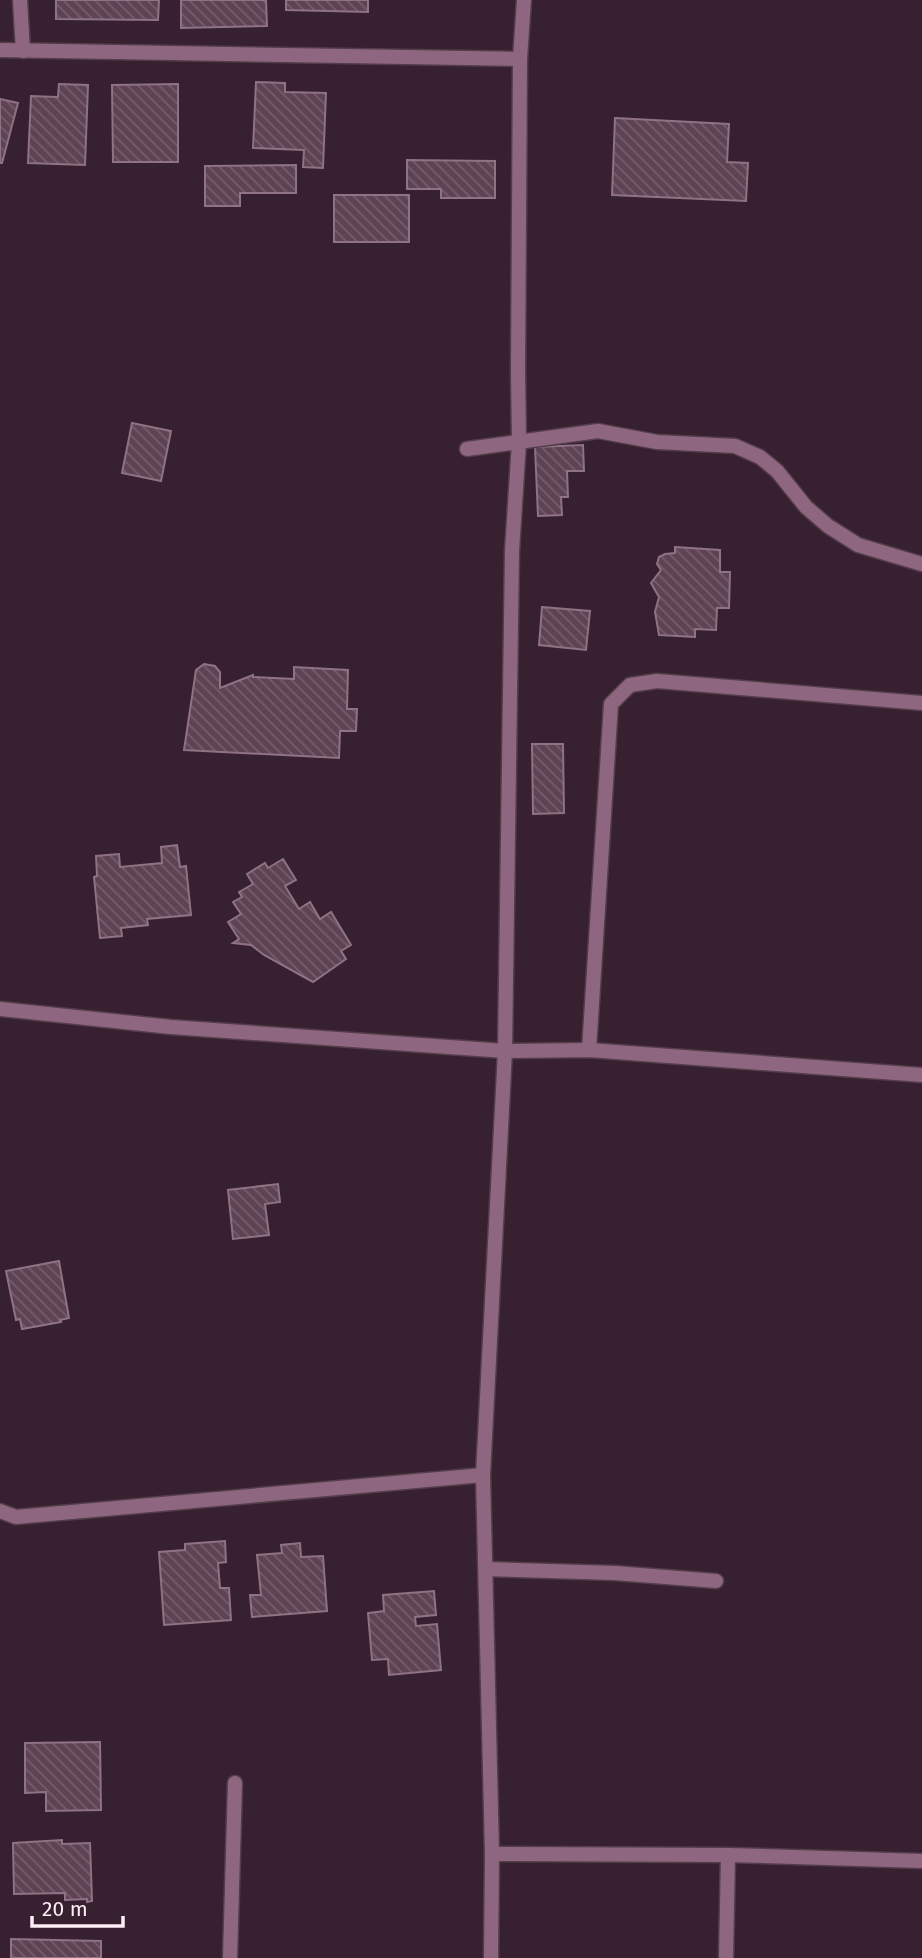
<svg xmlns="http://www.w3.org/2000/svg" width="922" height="1958" font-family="'Fira Sans',sans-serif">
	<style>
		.building { fill: url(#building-back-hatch); stroke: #8f7283; stroke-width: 2 }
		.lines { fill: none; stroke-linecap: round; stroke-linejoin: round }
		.minor-casing { stroke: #533d4b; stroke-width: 17 }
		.minor { stroke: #8f667f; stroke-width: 14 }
	</style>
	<defs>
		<pattern id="building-back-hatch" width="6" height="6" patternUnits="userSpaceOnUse" patternTransform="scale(1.75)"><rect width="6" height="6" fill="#5d4353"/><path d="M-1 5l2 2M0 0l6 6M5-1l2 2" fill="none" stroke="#755e6c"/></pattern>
	</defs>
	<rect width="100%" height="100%" fill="#37202f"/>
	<g class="building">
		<path d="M56,0h103l-1,20 -102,-1z"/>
		<path d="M181,0h85l1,26 -86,2z"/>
		<path d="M286,0h82v12l-82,-2z"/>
		<path d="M256,82l29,1v9l41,1 -3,75 -20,-1 1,-17 -51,-2z"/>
		<path d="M59,84l29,1 -3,80 -57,-2 3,-67 27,1z"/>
		<path d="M178,84v78h-65l-1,-77z"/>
		<path d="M0,99l18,4 -16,60h-2z"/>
		<path d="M615,118l114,6 -2,38 21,1 -2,38 -134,-6z"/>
		<path d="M407,160l88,1v37h-54v-9h-34z"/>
		<path d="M296,165v28h-56v13h-35v-40z"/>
		<rect x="334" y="195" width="75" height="47"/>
		<path d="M132,423l39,8 -10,50 -39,-8z"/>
		<path d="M583,445l1,26h-17l1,26h-7l1,18 -24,1 -3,-69z"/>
		<path d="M675,547l45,3v22h10l-1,36h-12l-1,22 -21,-1v8l-36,-2 -4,-23 4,-15 -8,-14 10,-13 -4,-6 2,-7 6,-3 10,-1z"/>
		<path d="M542,607l48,4 -4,39 -47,-5z"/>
		<path d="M204,664l11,2 5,6v16l33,-13v2l41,2v-12l54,3 -1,39h10l-1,22h-16l-1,27 -155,-8 12,-80z"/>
		<path d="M532,744h31l1,69 -31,1z"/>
		<path d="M177,845l3,22 6,-1 5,49 -44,4 1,6 -27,3 1,8 -22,2 -6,-61 3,-1 -1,-20 23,-2 1,13 42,-4 -1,-16z"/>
		<path d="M283,859l13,21 -11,6 14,23 11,-7 10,17 11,-7 20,33 -10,6 5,8 -33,23 -49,-27 -13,-10 -18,-2 6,-4 -11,-17 13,-8 -8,-12 9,-5 -3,-5 14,-8 -6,-10 18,-11 3,5z"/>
		<path d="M278,1184l2,18 -15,2 4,31 -36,4 -5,-49z"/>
		<path d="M59,1261l10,57 -9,2 1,2 -39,7 -2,-10 -4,1 -10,-49z"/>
		<path d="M225,1541l1,21 -8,1 2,25h9l2,32 -67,5 -5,-73 26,-2v-6z"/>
		<path d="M300,1543l1,14 22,-1 4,55 -75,6 -2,-22h11l-4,-40 25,-2 -1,-8z"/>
		<path d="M434,1591l2,24 -21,2 1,9 21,-2 4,46 -52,5 -1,-16 -16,1 -4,-47 16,-2 -1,-16z"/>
		<path d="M100,1742l1,68 -55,1v-19l-21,1v-50z"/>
		<path d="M62,1840v4l28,-1 2,58 -5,1v-3l-22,1v-7l-51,1 -1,-51z"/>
		<path d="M11,1939l90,2v17h-90z"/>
	</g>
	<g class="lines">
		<g class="minor-casing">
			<g id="minor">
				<path d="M20,0l3,51"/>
				<path d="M0,50l520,9"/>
				<path d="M467,449l131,-18 59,11 78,4 25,11 17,14 29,36 22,19 30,19 64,19"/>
				<path d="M0,1009l171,18 334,24 84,-1 333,25"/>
				<path d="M589,1050l22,-346 19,-19 27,-4 265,22"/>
				<path d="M0,1511l16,6 467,-42"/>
				<path d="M486,1569l129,4 101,8"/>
				<path d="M492,1854l236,1 194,6"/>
				<path d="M230,1958l5,-175"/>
				<path d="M491,1958l1,-104 -9,-379 22,-424 7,-500 7,-109 -1,-71 2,-312 4,-59"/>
				<path d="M726,1958l2,-103"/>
			</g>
		</g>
		<use href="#minor" class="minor"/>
	</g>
	<path d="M32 1916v10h91v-10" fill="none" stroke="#fdedf6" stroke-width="3.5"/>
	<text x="42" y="1916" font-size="21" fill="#fdedf6" stroke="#37202f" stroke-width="5" paint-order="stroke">20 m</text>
</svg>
